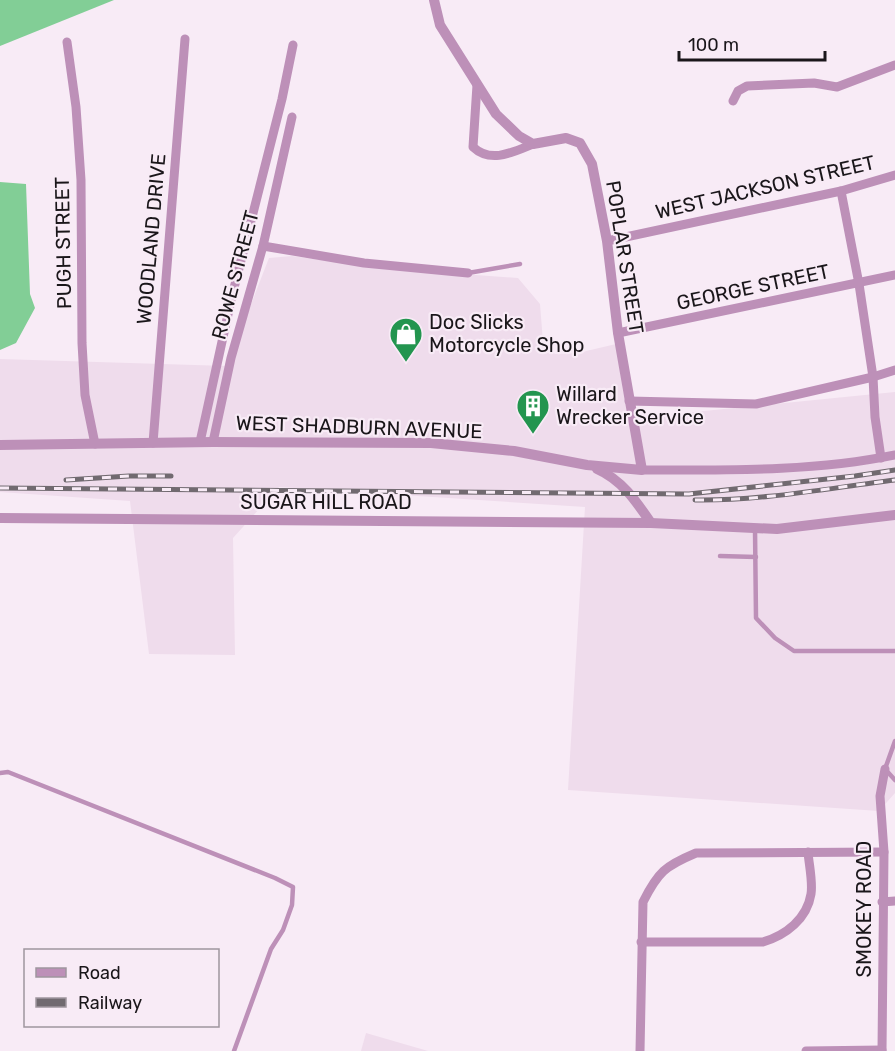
<svg xmlns="http://www.w3.org/2000/svg" width="895" height="1051" font-family="Rubik,sans-serif">
	<style>
		.built { fill: #efdcec }
		.forest { fill: #82ce96 }
		.lines { fill: none; stroke-linecap: round; stroke-linejoin: round }
		.service { stroke: #bd90b8; stroke-width: 4.5 }
		.minor { stroke: #bd90b8; stroke-width: 9 }
		.tertiary { stroke: #bd90b8; stroke-width: 10 }
		.rail-casing { stroke: #716a70; stroke-width: 5 }
		.rail { stroke: #f8ebf6; stroke-width: 3; stroke-dasharray: 9; stroke-linecap: butt }
		.labels { text-anchor: middle; stroke-width: 4.5; stroke-linejoin: round; paint-order: stroke }
		.street-label { font-size: 20px; fill: #1a161a; stroke: #f8ebf6 }
		.poi-label { font-size: 20px; fill: #1a161a; stroke: #f8ebf6; text-anchor: start }
	</style>
	<rect width="100%" height="100%" fill="#f8ebf6"/>
	<g class="built">
		<path d="M292,256l88,12 138,10 22,26 3,38 12,12 23,-1 38,-9 7,47 11,27 261,-26v401l-16,18 -311,-21 17,-283 -306,-20 -46,51 2,117 -86,-1 -19,-153 -130,-9v-133l227,7 42,-108z"/>
		<path d="M366,1033l62,18h-67z"/>
	</g>
	<g class="forest">
		<path d="M0,0h114l-114,46z"/>
		<path d="M0,182l26,2 4,110 5,14 -19,35 -16,7z"/>
	</g>
	<g class="lines">
		<g class="service">
			<path d="M468,273l52,-9"/>
			<path d="M755,529l1,89 19,20 19,13h101"/>
			<path d="M720,556l36,1"/>
			<path d="M895,741l-10,28 10,11"/>
			<path d="M0,773l8,-1 267,106 18,9 -1,18 -9,25 -12,19 -37,102"/>
		</g>
		<g class="minor">
			<path d="M67,42l9,65 5,73 1,163 3,52 10,49"/>
			<path d="M477,85l-4,62c18,17 40,5 60,-3"/>
			<path d="M733,101l5,-10 9,-5 67,-3 23,4 58,-22"/>
			<path d="M841,191l18,93 14,93 2,40 6,41"/>
			<path d="M607,241l234,-50 54,-16"/>
			<path d="M263,246l101,17 104,10"/>
			<path d="M618,333l277,-58"/>
			<path d="M629,401l127,3 117,-27 22,-7"/>
			<path d="M200,442l32,-146 50,-197 11,-54"/>
			<path d="M213,442l18,-84 32,-112 29,-129"/>
			<path d="M153,443l32,-404"/>
			<path d="M642,470c85,0 170,2 253,-15"/>
			<path d="M882,902l13,-1"/>
			<path d="M641,942h122c23,-7 44,-23 48,-48 2,-12 -2,-29 -3,-42"/>
			<path d="M640,1051l3,-149c15,-30 22,-36 53,-49l188,-1"/>
			<path d="M806,1051l76,-1"/>
			<path d="M882,1051l2,-199 -4,-56 5,-27"/>
		</g>
		<g class="tertiary">
			<path d="M0,445l213,-3 218,1 83,8 73,14 55,5 -24,-137 -11,-92 -15,-77 -12,-21 -14,-5 -33,6 -14,-8 -23,-22 -56,-89 -6,-25"/>
			<path d="M597,469c25,11 39,32 54,54"/>
			<path d="M0,518l651,5 126,6 118,-14"/>
		</g>
		<g class="rail-casing">
			<g id="rail">
				<path d="M66,480l63,-4h42"/>
				<path d="M0,488l689,6 166,-18 40,-6"/>
				<path d="M695,500c67,1 134,-12 200,-20"/>
			</g>
		</g>
		<use href="#rail" class="rail"/>
	</g>
	<defs>
		<g id="shop-pin" transform="scale(1.725)"><path d="M0 17L-7.5 6A9.5 9.5 0 1 1 7.5 6Z" fill="#23954f" stroke="#f8ebf6"/><path d="M-5-2.5h2.3a2.7 3.5 0 0 1 5.4 0H5L5.5 6h-11ZM-1.5-2.5h3a1.5 2.3 0 0 0-3 0Z" fill="#fff"/></g>
		<g id="building-pin" transform="scale(1.725)"><path d="M0 17L-7.5 6A9.5 9.5 0 1 1 7.5 6Z" fill="#23954f" stroke="#f8ebf6"/><path d="M-4-6H4V6H1V3H-1V6H-4ZM-2.5-4.3h1.7v1.8h-1.7ZM.8-4.3h1.7v1.8H.8ZM-2.5-1h1.7V.8h-1.7ZM.8-1h1.7V.8H.8Z" fill="#fff"/></g>
	</defs>
	<g fill-rule="evenodd">
		<use href="#shop-pin" x="406" y="334"/>
		<use href="#building-pin" x="533" y="406"/>
	</g>
	<g class="labels">
		<g class="street-label">
			<text transform="translate(765 187) rotate(-13)" y="7">WEST JACKSON STREET</text>
			<text transform="translate(151 239) rotate(-85)" y="7">WOODLAND DRIVE</text>
			<text transform="translate(63 243) rotate(-91)" y="7">PUGH STREET</text>
			<text transform="translate(625 257) rotate(81)" y="7">POPLAR STREET</text>
			<text transform="translate(235 275) rotate(-75)" y="7">ROWE STREET</text>
			<text transform="translate(753 287) rotate(-12)" y="7">GEORGE STREET</text>
			<text transform="translate(359 427) rotate(2)" y="7">WEST SHADBURN AVENUE</text>
			<text x="326" y="509">SUGAR HILL ROAD</text>
			<text transform="translate(864 909) rotate(-90)" y="7">SMOKEY ROAD</text>
		</g>
		<g class="poi-label">
			<text x="429" y="329">Doc Slicks<tspan x="429" dy="23">Motorcycle Shop</tspan></text>
			<text x="556" y="401">Willard<tspan x="556" dy="23">Wrecker Service</tspan></text>
		</g>
	</g>
	<rect x="24" y="949" width="195" height="78" fill="#f8ebf6" stroke="#9f969e" stroke-width="1.5"/>
	<rect x="36" y="968" width="30" height="9" fill="#bd90b8" stroke="#9f969e" stroke-width="1.5"/>
	<text x="78" y="979" font-size="18" fill="#1a161a">Road</text>
	<rect x="36" y="998" width="30" height="9" fill="#716a70" stroke="#9f969e" stroke-width="1.5"/>
	<text x="78" y="1009" font-size="18" fill="#1a161a">Railway</text>
	<path d="M679 51v9h146v-9" fill="none" stroke="#1a161a" stroke-width="3"/>
	<text x="688" y="51" font-size="18" fill="#1a161a" stroke="#f8ebf6" stroke-width="4.5" paint-order="stroke">100 m</text>
</svg>
